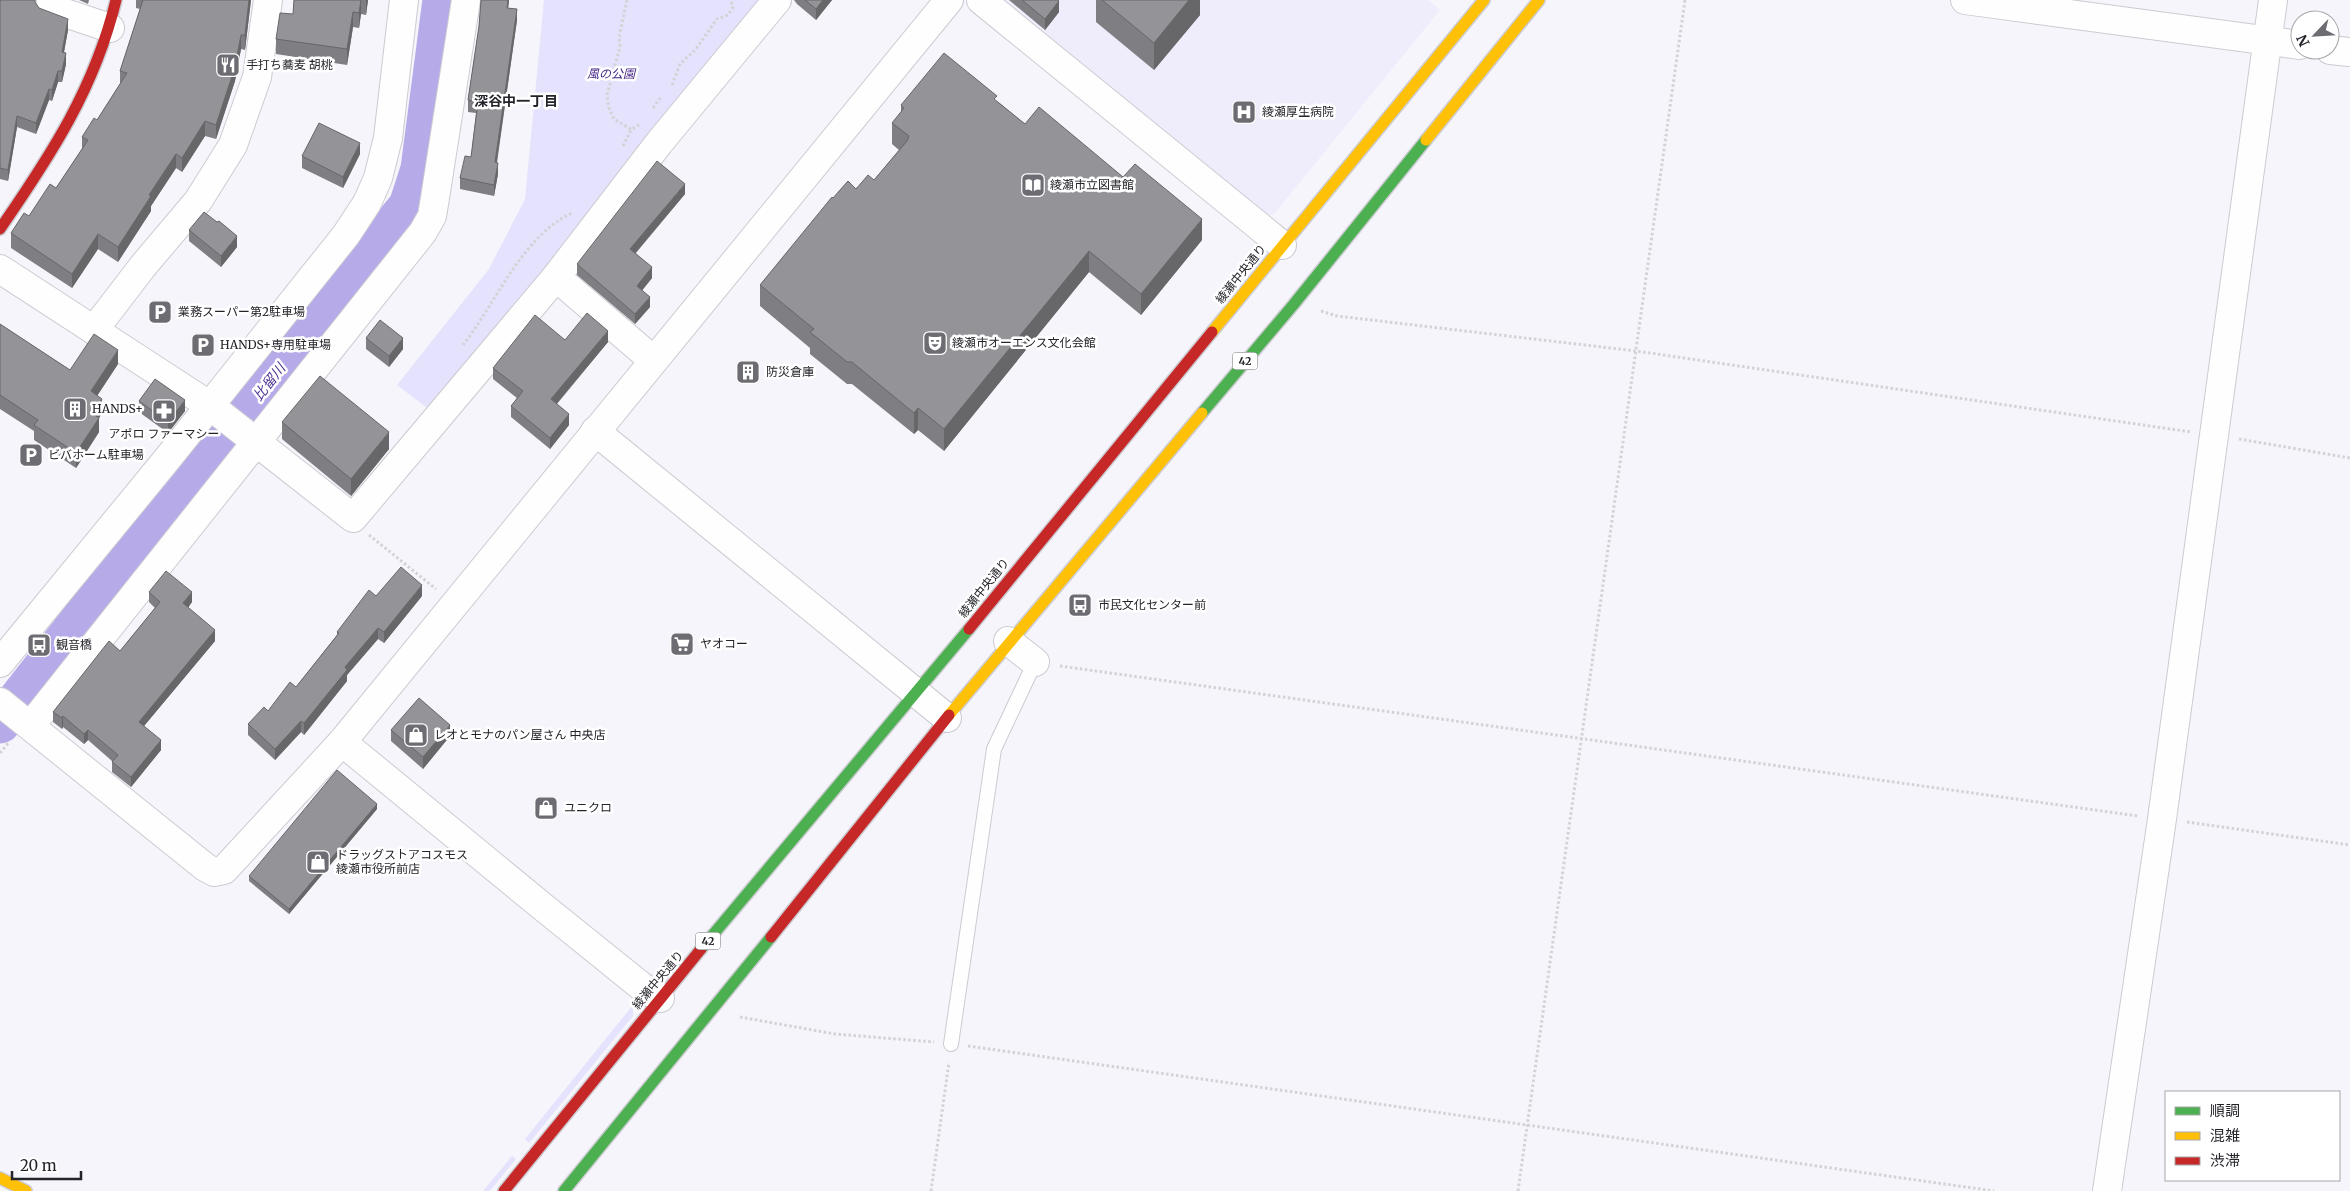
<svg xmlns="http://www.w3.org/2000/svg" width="2350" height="1191" font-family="Merriweather,'Noto Sans JP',serif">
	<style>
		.built { fill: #efedfc }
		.green { fill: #e4e2fc }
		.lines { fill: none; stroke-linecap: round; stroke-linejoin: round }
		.river { stroke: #b6abe8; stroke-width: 41 }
		.lane-casing { stroke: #cccbd1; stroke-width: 16 }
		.street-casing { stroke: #cccbd1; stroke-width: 30 }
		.fast-casing { stroke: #cccbd1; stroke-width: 14 }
		.slow-casing { stroke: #cccbd1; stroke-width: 14 }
		.jam-casing { stroke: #cccbd1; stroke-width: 14 }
		.path { stroke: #d3d3d6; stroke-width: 3; stroke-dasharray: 2.5 2.5; stroke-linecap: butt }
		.lane { stroke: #fefefe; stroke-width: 14 }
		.street { stroke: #fefefe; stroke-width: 28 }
		.fast { stroke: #4caf50; stroke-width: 11 }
		.slow { stroke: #ffc107; stroke-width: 11 }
		.jam { stroke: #c62828; stroke-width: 11 }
		.wall { fill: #7e7e83 }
		.shaded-wall { fill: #67676a }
		.building { fill: #939398; stroke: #67676a }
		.labels { text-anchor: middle; stroke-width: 5; stroke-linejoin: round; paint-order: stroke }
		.shield { fill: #fff; stroke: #66656a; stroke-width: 1 }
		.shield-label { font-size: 11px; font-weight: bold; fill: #24232a }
		.poi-label { font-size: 12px; fill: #24232a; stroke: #fff; text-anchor: start }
		.park-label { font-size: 12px; font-style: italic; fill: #432487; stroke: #fff }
		.street-label { font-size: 12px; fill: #24232a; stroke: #fff }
		.neighbourhood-label { font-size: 14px; font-weight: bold; fill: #24232a; stroke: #fff }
		.water-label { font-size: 14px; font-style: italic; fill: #4e3195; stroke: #fff }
	</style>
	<rect width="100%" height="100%" fill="#f5f5fb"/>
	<path class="built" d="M993,0h435l12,10 -166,204 -16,3z"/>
	<g class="green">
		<path d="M544,0h214l1,7 -329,403 -33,-25 92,-116 36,-70z"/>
		<path d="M633,1005v11l-104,127 -4,-4z"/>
		<path d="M512,1156l4,3 -26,32h-7z"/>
	</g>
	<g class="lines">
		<path class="river" d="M0,723l310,-396 99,-121 12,-37 22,-169"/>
		<g class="lane-casing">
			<path id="lane" d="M951,1044l43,-295 41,-87"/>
		</g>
		<g class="street-casing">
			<g id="street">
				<path d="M51,0l-1,8 60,20"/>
				<path d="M981,0l301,245"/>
				<path d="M1965,0l335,45"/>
				<path d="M2330,50l20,2"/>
				<path d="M0,269l209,136 144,113 203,-241 103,-134 118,-143"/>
				<path d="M556,277l97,83"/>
				<path d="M94,330l49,-64 55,-65 35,-56 24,-68 11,-77"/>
				<path d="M595,431l352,287"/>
				<path d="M1008,641l27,21"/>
				<path d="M0,663l168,-205 178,-223 21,-32 11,-25 10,-40 16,-138"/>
				<path d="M0,702l205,165 9,5 10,-2 118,-128 607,-742"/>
				<path d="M31,725l392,-493 9,-16 3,-18 31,-198"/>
				<path d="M342,742l201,165 98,79 19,12"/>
				<path d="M2107,1191l55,-372 111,-819"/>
			</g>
		</g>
		<g class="fast-casing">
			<g id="fast">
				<path d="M1202,413l92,-109 132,-164"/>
				<path d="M701,949l268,-320"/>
				<path d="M564,1191l207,-254"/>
			</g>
		</g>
		<g class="slow-casing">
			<g id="slow">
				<path d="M1426,140l113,-140"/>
				<path d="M1212,332l272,-332"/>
				<path d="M949,715l253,-302"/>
				<path d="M0,1178l26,13"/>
			</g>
		</g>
		<g class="jam-casing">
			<g id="jam">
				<path d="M0,229c51,-74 95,-141 116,-229"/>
				<path d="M969,629l243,-297"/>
				<path d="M771,937l178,-222"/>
				<path d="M504,1191l197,-242"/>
			</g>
		</g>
		<g class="path">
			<path d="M627,0l-8,37 1,10 -13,48 2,13 5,11 18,11"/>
			<path d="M672,85l8,-21 16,-15 21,-30 11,-4 5,-8 -2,-7"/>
			<path d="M653,108l8,-11"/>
			<path d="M623,146l8,-16 9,-6"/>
			<path d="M1321,311l16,5 299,35 555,81"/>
			<path d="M463,345c33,-42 59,-109 109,-132"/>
			<path d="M2239,439l111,19"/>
			<path d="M369,535l67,54"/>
			<path d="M1060,666l1078,150"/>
			<path d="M0,753l9,-11"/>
			<path d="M2187,822l163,23"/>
			<path d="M740,1017l95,17 99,8"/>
			<path d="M968,1046l1026,145"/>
			<path d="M931,1191l18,-129"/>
			<path d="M1518,1191l167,-1191"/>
		</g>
		<use href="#lane" class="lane"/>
		<use href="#street" class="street"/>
		<use href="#fast" class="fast"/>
		<use href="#slow" class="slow"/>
		<use href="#jam" class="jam"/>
	</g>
	<g class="wall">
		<path d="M0,0l35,2 4,6 29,22 -4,22 2,12 -4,18h-4l-6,19 -3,-1 -13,34 -19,-7 -9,54 -8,-2z"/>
		<path d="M79,0h10l-1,4z"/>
		<path d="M136,0h115l-6,50 -4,-1 -6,32 -19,58 -11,-3 -23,36 -6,-4 -25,38v5l-33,51 -20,-13 -26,39 -61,-40v-15l18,-17 27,-28 26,-39v-12l15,-17 23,-36v-13l20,-62 -4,-1z"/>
		<path d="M294,0h74l-2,15 -5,-1 -2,14 -6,-1 -6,38 -71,-11v-15l17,-25z"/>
		<path d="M481,0h28l-1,8 9,12 -20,143 1,11 -4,22 -34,-7v-11l11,-21 5,-44 -8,-1v-12l11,-74z"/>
		<path d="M794,0h38l-16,20 -19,-16z"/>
		<path d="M1009,0h49l1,12 -14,18z"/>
		<path d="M1096,0h104v15l-46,55 -58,-48z"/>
		<path d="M997,101l28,23 98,53 79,63 -61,75 -52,-43 -145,179 -26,-21 -4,4 -62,-50h-5l-37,-30v-6l-50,-42v-21l73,-87 41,-18 25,-30 -7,-6v-21l9,-11v-7z"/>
		<path d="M360,154l-17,34 -41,-20v-12z"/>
		<path d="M685,194l-49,59 16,25 -10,12 8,17 -15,17 -58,-49v-11z"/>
		<path d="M189,230l48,17 -16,20 -32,-26z"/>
		<path d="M0,324l70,46 48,-6 -21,32 5,17 -3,5v14l-23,36 -42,-28v-9l-34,-22z"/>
		<path d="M366,338l37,11 -14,18 -23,-18z"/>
		<path d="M565,340l43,2 -51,62 12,21 -19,24 -39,-32v-11l6,-8 -24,-19v-11z"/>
		<path d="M139,401l46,10 -17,22 -29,-21z"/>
		<path d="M282,422l107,27 -38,47 -69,-57z"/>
		<path d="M149,592l43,10 -4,6 27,33 -71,85 17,24 -30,37 -19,-15v-11l-24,-21 -4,4 -21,-17 -1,2 -9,-7v-10l67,-61 35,-43 -6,-6z"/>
		<path d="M422,596l-38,47 -6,-4 -31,36v6l-43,54 -3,-3 -26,28 -27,-25v-11l20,-13 28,-24 41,-52v-3z"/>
		<path d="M391,730l59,6 -27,33 -32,-28z"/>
		<path d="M377,809l-88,105 -40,-33v-5z"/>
	</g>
	<g class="shaded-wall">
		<path d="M249,0h2l-6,50v-15z"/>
		<path d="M361,0v14l-2,14v-15z"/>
		<path d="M366,0h2l-2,15z"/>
		<path d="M508,0h1l-2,19v-11z"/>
		<path d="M823,0h9l-16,20v-11z"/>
		<path d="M1189,0h11v15l-46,55v-27z"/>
		<path d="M1059,1v11l-14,18v-11z"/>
		<path d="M517,9v11l-22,153v-11z"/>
		<path d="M353,12v15l-6,38v-16z"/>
		<path d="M68,19v11l-6,33v-11z"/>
		<path d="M241,35v14l-6,32 -19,58v-14z"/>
		<path d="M66,53v11l-4,18v-11z"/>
		<path d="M58,71v11l-6,19v-11z"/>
		<path d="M49,89v11l-13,34v-11z"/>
		<path d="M17,116v11l-9,54v-11z"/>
		<path d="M205,121v15l-23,36v-14z"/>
		<path d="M360,143v11l-17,34v-11z"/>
		<path d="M176,154v14l-25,38v5l-33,51v-15l31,-52z"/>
		<path d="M498,163v11l-4,22v-11z"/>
		<path d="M685,184v10l-55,65v-10z"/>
		<path d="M1202,219v21l-61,75v-21z"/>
		<path d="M98,234v15l-26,39v-14z"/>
		<path d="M237,236v11l-16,20v-11z"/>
		<path d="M1089,251v21l-145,179v-22z"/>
		<path d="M652,267v11l-15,19v-11z"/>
		<path d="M650,297v10l-15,17v-10z"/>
		<path d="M608,331v11l-57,68v-11z"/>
		<path d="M403,338v11l-14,18v-11z"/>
		<path d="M118,350v14l-27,41v-14z"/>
		<path d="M102,399v14l-9,15v-14z"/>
		<path d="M185,400v11l-17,22v-11z"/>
		<path d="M918,408v22l-4,4v-21z"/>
		<path d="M569,414v11l-19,24v-11z"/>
		<path d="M99,418v14l-23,36v-15z"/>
		<path d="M389,432v17l-38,47v-17z"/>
		<path d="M422,585v11l-38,47v-11z"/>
		<path d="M192,592v10l-9,12v-11z"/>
		<path d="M378,628v11l-31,36v6l-43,54v-12l41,-56z"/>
		<path d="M215,630v11l-76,91v-10z"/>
		<path d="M63,716v11l-1,2v-11z"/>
		<path d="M301,721v11l-26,28v-11z"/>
		<path d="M450,725v11l-27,33v-12z"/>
		<path d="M88,730v10l-4,4v-10z"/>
		<path d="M161,740v10l-30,37v-10z"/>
		<path d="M377,804v5l-88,105v-5z"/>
	</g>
	<g class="building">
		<path d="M0,0h35v2l4,6 29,11 -6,33 4,1 -4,18h-4l-6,19 -3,-1 -13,34 -19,-7 -9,54 -8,-2z"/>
		<path d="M143,0h106l-4,35h-4l-6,32 -19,58 -11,-4 -23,37 -6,-4 -27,41 2,1 -33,51 -20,-13 -26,40 -61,-41 13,-20 5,3 21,-32 6,4 32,-48 -6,-3 12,-19 3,2 30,-47 -7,-2z"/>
		<path d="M294,0h67l-2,13 -6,-1 -6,37 -71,-10 4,-26 13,1z"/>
		<path d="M481,0h27l-1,8 10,1 -22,153 3,1 -4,22 -34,-7 5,-22 6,1 7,-55 -10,-2 11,-74z"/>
		<path d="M805,0h18l-7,9z"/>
		<path d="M1022,0h36l1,1 -14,18z"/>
		<path d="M1102,0h87l-35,43z"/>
		<path d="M944,53l53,43 -3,3 31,25 14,-17 84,70 12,-13 67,55 -61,75 -52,-43 -145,178 -26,-21 -4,5 -62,-51h-5l-37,-30 4,-3 -54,-44 72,-88 1,1 15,-17 8,8 12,-14 6,5 33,-39 2,-5 -17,-13 12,-15 -3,-3z"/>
		<path d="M319,123l41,20 -17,34 -41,-21z"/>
		<path d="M657,161l28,23 -55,65 22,18 -15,19 13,11 -15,17 -58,-50z"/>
		<path d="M204,212l13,10 2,-1 18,15 -16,20 -32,-26z"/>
		<path d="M587,313l21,18 -57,68 18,15 -19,24 -39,-32 12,-15 -30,-23 42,-53 30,25z"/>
		<path d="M380,320l23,18 -14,18 -23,-18z"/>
		<path d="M0,324l70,46 24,-36 24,16 -27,41 11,8 -9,15 6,4 -23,35 -42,-28 4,-5 -38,-25z"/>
		<path d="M320,376l69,56 -38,47 -69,-57z"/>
		<path d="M155,379l30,21 -17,22 -29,-21z"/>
		<path d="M401,567l21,18 -38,47 -6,-4 -33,39 2,3 -43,53 -3,-2 -26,28 -27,-25 16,-17 4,4 22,-29 6,5 43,-54 -2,-1 32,-42 7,6z"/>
		<path d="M166,571l26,21 -9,11 32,27 -76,92 22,18 -30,37 -19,-15 6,-7 -30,-25 -4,4 -21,-18 -1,2 -9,-6 56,-71 11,10 40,-49 -11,-10z"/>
		<path d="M419,698l31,27 -27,32 -32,-27z"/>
		<path d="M337,770l40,34 -88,105 -40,-33z"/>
	</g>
	<defs>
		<g id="restaurant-square" transform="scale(1.25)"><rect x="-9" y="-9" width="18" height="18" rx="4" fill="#6d6c73" stroke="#fff"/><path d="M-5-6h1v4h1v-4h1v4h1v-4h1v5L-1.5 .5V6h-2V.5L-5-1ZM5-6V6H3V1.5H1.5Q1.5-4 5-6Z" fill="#fff"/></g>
		<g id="hospital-square" transform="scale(1.25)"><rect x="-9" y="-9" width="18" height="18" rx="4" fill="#6d6c73" stroke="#fff"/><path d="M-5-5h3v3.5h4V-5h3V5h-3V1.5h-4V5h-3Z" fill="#fff"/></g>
		<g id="library-square" transform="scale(1.25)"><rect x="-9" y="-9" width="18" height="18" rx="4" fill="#6d6c73" stroke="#fff"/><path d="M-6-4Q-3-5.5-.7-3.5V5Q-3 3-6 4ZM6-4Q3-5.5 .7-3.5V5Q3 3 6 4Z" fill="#fff"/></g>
		<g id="parking-square" transform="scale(1.25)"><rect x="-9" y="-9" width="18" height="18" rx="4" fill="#6d6c73" stroke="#fff"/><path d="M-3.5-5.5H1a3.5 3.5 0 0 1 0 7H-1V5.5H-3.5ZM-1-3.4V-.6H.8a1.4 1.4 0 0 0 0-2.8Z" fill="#fff"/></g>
		<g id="theatre-square" transform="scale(1.25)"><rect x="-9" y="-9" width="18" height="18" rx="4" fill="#6d6c73" stroke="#fff"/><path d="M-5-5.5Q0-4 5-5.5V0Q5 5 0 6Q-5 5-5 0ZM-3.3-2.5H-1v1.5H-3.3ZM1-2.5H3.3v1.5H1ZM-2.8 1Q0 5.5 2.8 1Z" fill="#fff"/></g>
		<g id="building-square" transform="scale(1.25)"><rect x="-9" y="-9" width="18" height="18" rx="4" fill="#6d6c73" stroke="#fff"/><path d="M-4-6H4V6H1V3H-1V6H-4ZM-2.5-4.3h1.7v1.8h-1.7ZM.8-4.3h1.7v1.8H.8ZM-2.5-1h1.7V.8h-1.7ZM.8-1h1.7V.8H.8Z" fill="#fff"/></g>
		<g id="pharmacy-square" transform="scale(1.25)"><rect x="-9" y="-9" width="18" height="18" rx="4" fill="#6d6c73" stroke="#fff"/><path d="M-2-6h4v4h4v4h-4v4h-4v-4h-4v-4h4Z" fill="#fff"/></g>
		<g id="bus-square" transform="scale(1.25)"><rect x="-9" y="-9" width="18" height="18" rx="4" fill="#6d6c73" stroke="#fff"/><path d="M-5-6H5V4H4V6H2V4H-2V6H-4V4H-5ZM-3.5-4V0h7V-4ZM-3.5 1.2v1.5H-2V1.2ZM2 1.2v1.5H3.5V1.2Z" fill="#fff"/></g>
		<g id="supermarket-square" transform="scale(1.25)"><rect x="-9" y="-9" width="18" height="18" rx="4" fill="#6d6c73" stroke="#fff"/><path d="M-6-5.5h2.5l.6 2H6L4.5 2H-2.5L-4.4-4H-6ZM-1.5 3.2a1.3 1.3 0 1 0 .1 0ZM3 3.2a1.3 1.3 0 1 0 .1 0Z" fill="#fff"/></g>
		<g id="shop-square" transform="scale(1.25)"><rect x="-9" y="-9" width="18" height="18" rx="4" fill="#6d6c73" stroke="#fff"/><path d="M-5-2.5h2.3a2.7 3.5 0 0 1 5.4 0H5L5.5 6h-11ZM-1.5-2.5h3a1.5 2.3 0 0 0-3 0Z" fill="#fff"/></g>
	</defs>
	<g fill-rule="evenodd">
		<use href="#restaurant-square" x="228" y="65"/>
		<use href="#hospital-square" x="1244" y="112"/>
		<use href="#library-square" x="1033" y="185"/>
		<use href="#parking-square" x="160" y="312"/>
		<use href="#theatre-square" x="935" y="343"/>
		<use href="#parking-square" x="203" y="345"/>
		<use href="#building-square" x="748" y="372"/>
		<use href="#building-square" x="75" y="409"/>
		<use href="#pharmacy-square" x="164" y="411"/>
		<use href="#parking-square" x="31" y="455"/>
		<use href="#bus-square" x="1080" y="605"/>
		<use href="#supermarket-square" x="682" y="644"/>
		<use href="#bus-square" x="39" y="645"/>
		<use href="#shop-square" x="416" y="735"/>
		<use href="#shop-square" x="546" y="808"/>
		<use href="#shop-square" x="318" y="862"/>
	</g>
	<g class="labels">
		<g class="shield">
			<rect x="1232.5" y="352.5" width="25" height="17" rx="4"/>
			<rect x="695.5" y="932.5" width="25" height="17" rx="4"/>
		</g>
		<g class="shield-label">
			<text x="1245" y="365">42</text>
			<text x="708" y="945">42</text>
		</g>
		<g class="poi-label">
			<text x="246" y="69">手打ち蕎麦 胡桃</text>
			<text x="1262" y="116">綾瀬厚生病院</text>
			<text x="1050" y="189">綾瀬市立図書館</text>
			<text x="178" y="316">業務スーパー第2駐車場</text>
			<text x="952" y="347">綾瀬市オーエンス文化会館</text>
			<text x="220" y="349">HANDS+専用駐車場</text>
			<text x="766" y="376">防災倉庫</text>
			<text x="92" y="413">HANDS+</text>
			<text x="164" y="438" text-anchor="middle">アポロ ファーマシー</text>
			<text x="48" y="459">ビバホーム駐車場</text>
			<text x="1098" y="609">市民文化センター前</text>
			<text x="700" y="648">ヤオコー</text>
			<text x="56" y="649">観音橋</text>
			<text x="434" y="739">レオとモナのパン屋さん 中央店</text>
			<text x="564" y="812">ユニクロ</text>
			<text x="336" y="859">ドラッグストアコスモス<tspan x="336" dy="14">綾瀬市役所前店</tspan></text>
		</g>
		<g class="park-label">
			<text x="611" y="78">風の公園</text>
		</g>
		<g class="street-label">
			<text transform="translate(1241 274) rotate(-51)" y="4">綾瀬中央通り</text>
			<text transform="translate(984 588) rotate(-51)" y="4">綾瀬中央通り</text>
			<text transform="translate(658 980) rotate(-50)" y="4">綾瀬中央通り</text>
		</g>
		<g class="neighbourhood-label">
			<text x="516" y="106">深谷中一丁目</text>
		</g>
		<g class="water-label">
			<text transform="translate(269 382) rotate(-52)" y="5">比留川</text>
		</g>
	</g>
	<rect x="2165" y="1091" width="175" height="90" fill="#ffffff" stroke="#a7a7aa"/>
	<rect x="2175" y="1107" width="25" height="8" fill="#4caf50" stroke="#a7a7aa"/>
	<text x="2210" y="1116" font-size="15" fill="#24232a">順調</text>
	<rect x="2175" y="1132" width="25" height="8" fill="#ffc107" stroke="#a7a7aa"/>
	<text x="2210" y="1141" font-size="15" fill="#24232a">混雑</text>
	<rect x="2175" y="1157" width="25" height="8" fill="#c62828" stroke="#a7a7aa"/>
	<text x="2210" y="1166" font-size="15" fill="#24232a">渋滞</text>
	<g transform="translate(2315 35) rotate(245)"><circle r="24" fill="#ffffff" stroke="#a7a7aa"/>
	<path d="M0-4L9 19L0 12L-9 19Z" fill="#6d6c73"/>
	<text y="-8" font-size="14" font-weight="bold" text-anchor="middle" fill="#24232a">N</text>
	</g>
	<path d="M12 1171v8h69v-8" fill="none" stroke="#24232a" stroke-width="2.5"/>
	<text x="20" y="1171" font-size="15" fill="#24232a" stroke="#ffffff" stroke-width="4" paint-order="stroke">20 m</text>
</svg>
